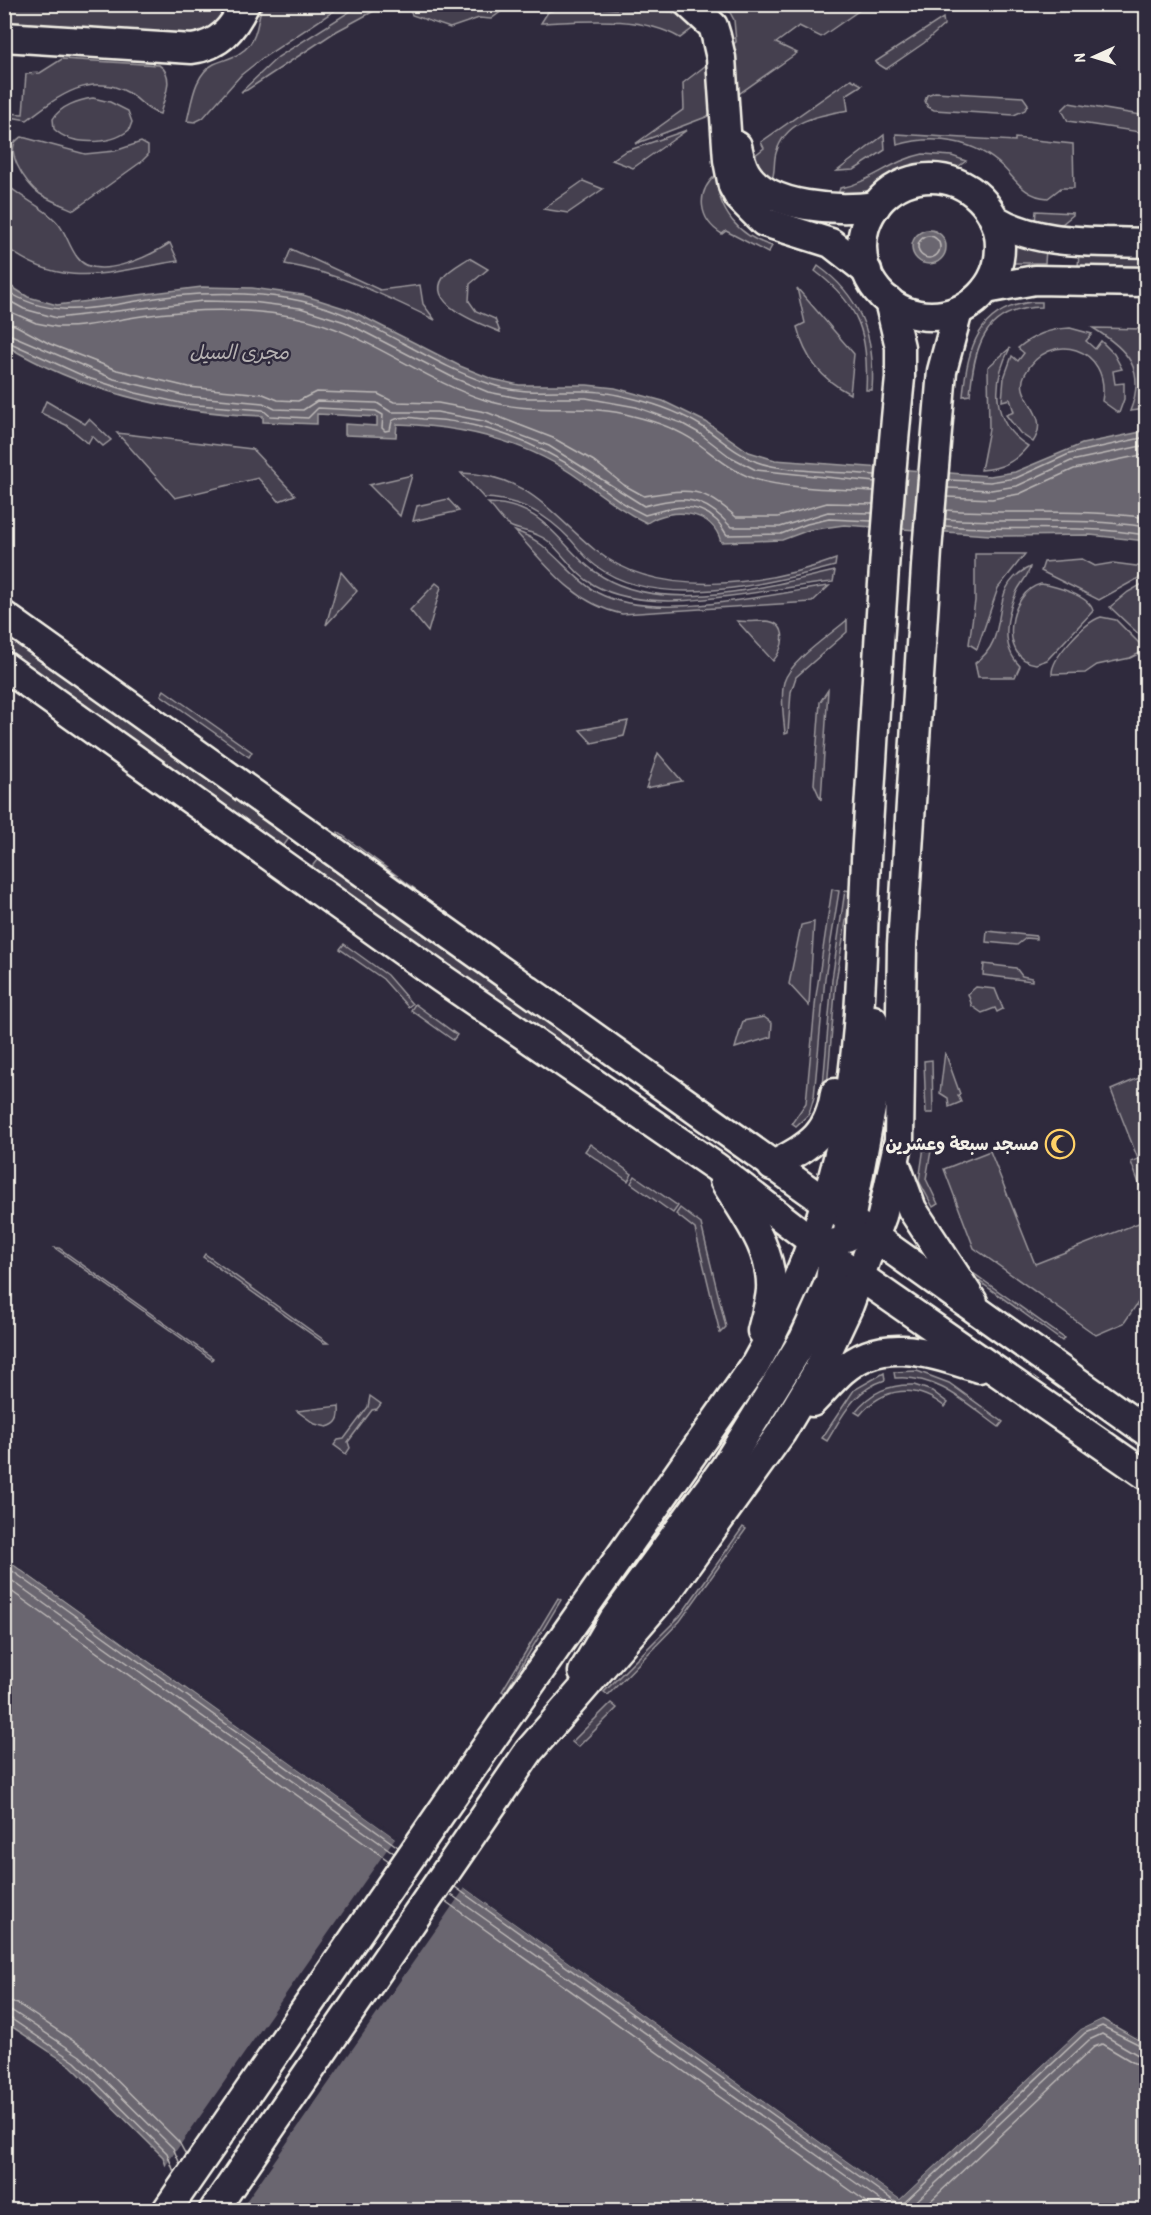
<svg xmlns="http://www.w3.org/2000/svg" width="1151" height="2215" font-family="'Patrick Hand','Playpen Sans Arabic',sans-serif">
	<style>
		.green { fill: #454050; stroke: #9c989c; stroke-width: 1.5 }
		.water { fill: #6a6670; stroke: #a19ea0; stroke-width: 1.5 }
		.pier { fill: #2f2a3d }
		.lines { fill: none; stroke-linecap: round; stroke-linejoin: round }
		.shore { stroke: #bdb9b8; stroke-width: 1.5 }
		.minor-casing { stroke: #f4f1e8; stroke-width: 33 }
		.minor { stroke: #2f2a3d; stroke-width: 28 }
		.labels { text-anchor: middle; stroke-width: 5; stroke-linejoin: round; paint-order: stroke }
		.poi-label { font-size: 18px; font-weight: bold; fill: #f4f1e8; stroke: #2f2a3d; text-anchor: end }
		.water-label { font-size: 20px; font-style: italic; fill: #b6b2b2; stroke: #2f2a3d }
	</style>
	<rect width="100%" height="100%" fill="#2f2a3d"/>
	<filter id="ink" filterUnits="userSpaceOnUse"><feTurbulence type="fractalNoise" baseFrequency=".0167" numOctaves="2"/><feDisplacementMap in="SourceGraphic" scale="12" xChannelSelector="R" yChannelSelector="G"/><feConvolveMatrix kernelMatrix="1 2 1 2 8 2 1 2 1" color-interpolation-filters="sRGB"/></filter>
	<g filter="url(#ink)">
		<g class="green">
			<path d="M416,4h86l4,4 -15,11 -12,-1 -29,10 -38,-13 -3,-6z"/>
			<path d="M4,5h227c-11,18 -22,28 -46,29l-180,-11z"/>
			<path d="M263,5h80l-82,54 -20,16 -38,43 -8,4 -8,-1c5,-19 7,-47 27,-57 14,-6 26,-7 36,-20 9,-12 7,-27 13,-39z"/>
			<path d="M360,5h25l-50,27 -88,58 -6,2 37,-35z"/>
			<path d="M726,5h141l-46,32 -22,-11 -23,17 21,10 -91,64 -71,27 49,-35 -1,-26 53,-41 -2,-22z"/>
			<path d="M566,6l106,6 25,13 -17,13c-40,-23 -94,-17 -139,-15l7,-11z"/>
			<path d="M943,18l1,7 -20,18 -38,26 -11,-7z"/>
			<path d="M62,59l97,6c17,11 5,33 1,49 -13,-3 -20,-14 -31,-21 -39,-22 -72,4 -102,27l-22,-4v-3l18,1 3,-40 14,-1z"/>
			<path d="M851,79l11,6 -16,10 2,15c-30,6 -62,9 -72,43 -3,9 0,20 -5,28l-21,-22 14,-11 -3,-6z"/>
			<path d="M935,92l88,5 5,7 -3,6 -11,5 -80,-5 -6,-3 -3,-6 2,-6z"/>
			<path d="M93,98l17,4 18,9 4,11 -3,8c-18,15 -58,16 -75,-1l-1,-10c7,-13 26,-19 40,-21z"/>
			<path d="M1069,103l77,13v17l-78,-12 -6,-11z"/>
			<path d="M687,130l-54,38 -21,-8 12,-8z"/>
			<path d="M896,134l119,7v-3l58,6 1,44h-13l-13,10c-23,-1 -31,-17 -45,-31 -28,-27 -69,-33 -106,-22z"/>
			<path d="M884,135l1,15 -31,20 -17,1z"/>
			<path d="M22,137l63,17 30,-3 26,-9 7,4v9l-7,7 -67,48c-12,-5 -23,-9 -34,-16 -15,-10 -40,-49 -18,-57z"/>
			<path d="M923,154l29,2 14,5 -11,8 -30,-2 -15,2 -50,26 -23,3 3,-10c30,-5 52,-28 83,-34z"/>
			<path d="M716,175c2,36 22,61 56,71l-4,7 -42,-22 -4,3c-23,-14 -27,-41 -6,-59z"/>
			<path d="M583,181l20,8 -35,24 -25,-4z"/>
			<path d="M4,182c16,16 37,23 52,39 10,10 12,24 21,36 18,26 73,-1 93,-14l8,18c-67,10 -116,31 -173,-15z"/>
			<path d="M1036,211l37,2v2l-11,9 -27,-2z"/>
			<path d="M1010,245l36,4 -1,14h-37z"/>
			<path d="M291,249l89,41 40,-5 3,19 12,16c-49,-24 -96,-47 -150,-56z"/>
			<path d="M1079,253l67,2v14l-68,-2z"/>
			<path d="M469,258l19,11 -18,15 -1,17 7,10 19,8 5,13c-17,-7 -75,-27 -57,-54 5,-8 17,-14 26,-20z"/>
			<path d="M818,266c43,30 58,73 54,124h-6c3,-55 -6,-85 -51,-119z"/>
			<path d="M797,288l57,66 -4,40c-29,-15 -45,-36 -53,-67l8,-4z"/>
			<path d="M1032,302h10v5c-58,1 -68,39 -72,88l-7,1c4,-47 15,-88 69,-94z"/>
			<path d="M1070,328l22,6 -6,7 9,8 6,-8 13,13 8,15 -9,2 2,13 9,-1v16l-5,14 -17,-12c10,-54 -53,-73 -77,-27 -13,25 28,38 8,68l-13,-9 -14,-18 8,-3 -4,-13 -8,2 2,-23 8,-22 6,5 6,-8 -6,-5c16,-13 31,-19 52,-20z"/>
			<path d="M1093,328l53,1 -4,41 4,17v22l-16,2c17,-42 -3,-62 -37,-83z"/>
			<path d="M1010,348c-19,35 -18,77 18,98 -13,16 -27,23 -47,24l8,-41 -1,-62z"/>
			<path d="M46,401l39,23 4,-5 22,21 -8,6 -11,-10 -4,7 -22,-18 -25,-12z"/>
			<path d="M117,433l135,16 43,46 -16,6 -21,-23 -83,20z"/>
			<path d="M461,473c65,1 88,39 134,77 64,51 170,35 241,9l-1,7c-68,18 -177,46 -239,0 -10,-7 -17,-17 -25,-26 -25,-26 -51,-41 -87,-42z"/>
			<path d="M412,475l-12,41 -31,-31z"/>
			<path d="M448,499l11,12 -46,10 4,-15z"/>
			<path d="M488,503c62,1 71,48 115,74 64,38 165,9 232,-6l-2,11c-68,5 -178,38 -239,3 -20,-11 -29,-30 -46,-44 -14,-11 -27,-9 -38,-15 -8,-4 -15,-17 -22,-23z"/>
			<path d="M515,531c36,11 51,44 83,62 57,30 168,1 231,-7l-17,16 -190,12c-48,-10 -75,-48 -107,-83z"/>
			<path d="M975,554h50l-27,34 -21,61 -8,-5 6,-43z"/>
			<path d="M1082,559l13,7 18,-3 31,4 2,1v6l-47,26 -58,-29 3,-9z"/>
			<path d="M1030,567c-1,8 -9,16 -13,24 -11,24 -17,55 3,75l-5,11h-37l-3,-14c40,-27 8,-75 55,-96z"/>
			<path d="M341,572l16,19 -31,34z"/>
			<path d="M1146,582v59l-36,-34 18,-15z"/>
			<path d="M436,583l5,4 -13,45 -18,-22z"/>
			<path d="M1041,584c15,2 49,12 52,27l-46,49 -11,4c-39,-5 -27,-73 5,-80z"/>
			<path d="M1101,617l15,3 30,30 -16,8 -33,7 -12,8 -33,1c-1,-16 33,-52 49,-57z"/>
			<path d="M847,620v12l-51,45 -5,15 -3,41 -3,1c-1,-16 -5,-36 -1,-52 6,-21 46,-47 63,-62z"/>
			<path d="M737,621c10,1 19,0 29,0 24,2 18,28 7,40z"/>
			<path d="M5,633l285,204 -8,11 -277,-198z"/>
			<path d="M164,690l88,62 -3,5 -88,-62z"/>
			<path d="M828,690l-7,110 -7,-16 6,-82z"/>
			<path d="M628,721l-4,15 -32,7 -12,-13z"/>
			<path d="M658,753l24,28 -36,7z"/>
			<path d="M338,832l77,57 -4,5 -76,-58z"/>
			<path d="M320,856l274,200 -4,6 -62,-38 -218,-155z"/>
			<path d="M832,889l7,2 -14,87 -11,119 -5,17 -13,12 -4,-3 14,-20 10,-107z"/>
			<path d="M845,890l6,1 -15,90 -10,118 -14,24 10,-25 10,-118z"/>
			<path d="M814,922l-5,84 -20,-22 12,-59z"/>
			<path d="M987,931l49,5v3l-10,-1 -9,7 -31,-3z"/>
			<path d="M344,944l43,31 25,29 -4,3 -25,-28 -43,-30z"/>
			<path d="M984,964l32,4 6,8 10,2v3l-49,-6z"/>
			<path d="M976,987l19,2 8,20 -6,3 -2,-4 -13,5 -10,-7 -4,-12z"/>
			<path d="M415,1004l42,31 -4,5 -42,-30z"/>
			<path d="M764,1017l8,6 -1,14 -36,11 8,-27z"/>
			<path d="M945,1052l15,42 -2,1 3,7 -12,5 -1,-9 -8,-5z"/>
			<path d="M932,1060l1,53h-7l-2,-52z"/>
			<path d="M1139,1078l7,16v108l-15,-40 7,-3 -27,-69z"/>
			<path d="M590,1144l42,30 -4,7 -43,-30z"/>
			<path d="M924,1147l7,4 -5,28 12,25 -5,3 -14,-26z"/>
			<path d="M990,1151l45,113 111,-44v71l-22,32 -28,12 -122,-87 -30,-79z"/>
			<path d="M635,1176l43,30 -5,7 -42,-30z"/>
			<path d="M680,1208l21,16 25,103 -6,6 -25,-104 -19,-15z"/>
			<path d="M55,1248h4l154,110 -1,2z"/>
			<path d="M205,1254l123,89h-4l-121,-86z"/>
			<path d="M961,1268h5l98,70 -2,3z"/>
			<path d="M917,1371l32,12 54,39 -4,5c-32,-23 -62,-53 -104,-49l-1,-6z"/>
			<path d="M884,1373l1,7c-31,10 -42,35 -58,61l-5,-3 32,-48z"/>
			<path d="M914,1385l18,6 16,12 -3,4c-29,-24 -62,-20 -85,8l-5,-3c16,-20 34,-28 59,-27z"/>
			<path d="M370,1396l11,8 -4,5 -5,1 -24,32 2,6 -4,6 -12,-9 4,-5 6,-1 24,-32z"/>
			<path d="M339,1406c1,12 -1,18 -12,21l-12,-3 -18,-13z"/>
			<path d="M743,1527l3,2 -66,92 -72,74 -4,-3 76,-76z"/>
			<path d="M558,1598l3,2 -56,93 -3,-2z"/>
			<path d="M611,1703l6,5 -39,39 -6,-5z"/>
		</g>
		<g class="water">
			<circle cx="929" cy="247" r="17"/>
			<path d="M4,282l24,15 29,8 145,-18 50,1 51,7 47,15 110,56 32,13 27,6h68l28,3 48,13 43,21 43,30 26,8 215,16 25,-4 67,-28 64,-13v110l-56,-6 -86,1 -160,-11 -35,5 -27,10 -61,2c-9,-33 -50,-35 -74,-19 -25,-12 -44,-27 -66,-43 -53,-39 -119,-54 -184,-56l-1,13 -51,-2v-11l32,2v-9l-60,-3v10l-54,-2v-6c-91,-3 -180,-24 -258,-71z"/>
			<path d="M4,1558l896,641 181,-170 21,-10 44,25v166h-965l-18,-53 -92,-91 -66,-44z"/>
		</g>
		<path class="pier" d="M4,1555l896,640 179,-168 23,-11 4,1 -25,12 -181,170 -435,-311 -225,322h-62l-14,-42 231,-330 -390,-280z"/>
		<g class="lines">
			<g class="shore">
				<circle cx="929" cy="247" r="11"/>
				<path d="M4,289c55,38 109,12 169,7 43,-4 86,-4 128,5 68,14 123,61 189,83 31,11 63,6 96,7 16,0 33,4 49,8 24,6 48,15 68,28 18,12 33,27 54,35 26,10 88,10 118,13"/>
				<path d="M4,298l20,11 33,9 146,-17 49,1 48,6 45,14 109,56 34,14 31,6h67l50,9 45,16 18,10 30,23 27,14 119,12"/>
				<path d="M4,309l32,14 21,4c29,1 56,-7 85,-11 51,-7 102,-9 153,1 69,13 124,62 190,83 49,16 100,2 148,16 21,5 44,13 63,26 18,13 34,28 56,36 29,11 90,11 122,13"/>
				<path d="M4,323l11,2 35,19 67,26 71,17 75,7 15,6 20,1 18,-9 62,2 16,8 44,1 48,9 67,26 41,23 30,24 20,11c44,-7 57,-11 92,21h42l49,-14 46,1"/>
				<path d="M4,332l110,47 72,17 77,7 12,6 28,1 14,-9 60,2 14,9h46l46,9 66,25 95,60c39,-10 59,-11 87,21h49l48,-15 44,1"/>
				<path d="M4,340l84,38 48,15 49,11 78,6 7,6 38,2 10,-10 58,3 7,4 -1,13 3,3 5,-1 2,-9c8,-6 22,-3 31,-2 55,1 115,24 160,55 21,15 38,30 62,41 23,-6 49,-16 71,5 5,4 7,10 11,15l54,-1 26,-10 22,-5 43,2"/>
				<path d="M949,480l41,2 26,-4 53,-24 77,-17"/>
				<path d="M948,488l43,2 26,-4 54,-25 75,-16"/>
				<path d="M947,497l45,2 27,-5 55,-25 72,-15"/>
				<path d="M946,510c67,5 134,-2 200,8"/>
				<path d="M945,519c67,5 135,-2 201,8"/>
				<path d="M945,526c67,6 135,-2 201,9"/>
				<path d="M4,1565l394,282"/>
				<path d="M4,1575l390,278"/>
				<path d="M4,1586l385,275"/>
				<path d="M455,1887l443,317 7,-2 180,-169 17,-7 44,22"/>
				<path d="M450,1894l444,316"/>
				<path d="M445,1901l433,309"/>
				<path d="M4,2000l14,4 66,44 95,94 7,13"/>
				<path d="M4,2010l10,2 66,44 93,92 7,16"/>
				<path d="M4,2017l6,1 65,44 92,91 7,19"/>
				<path d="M907,2210l182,-170 13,-6 36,21 8,1"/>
				<path d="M921,2210l173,-163 8,-3 32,19 12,2"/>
			</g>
			<g class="minor-casing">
				<g id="minor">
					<path d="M689,4l24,22 3,10 5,22 7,102 5,26 6,11 25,25 67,21 36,28"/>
					<path d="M4,37l188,12c28,-4 41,-20 53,-45"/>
					<path d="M737,146c2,9 4,19 9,27 22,36 94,38 130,33"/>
					<circle cx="931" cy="247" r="69"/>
					<path d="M994,219c44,27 102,22 152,24"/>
					<path d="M986,289l49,-9 111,2"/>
					<path d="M4,616l1142,815"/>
					<path d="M4,666l437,312 275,189 119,92 311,216"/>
					<path d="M895,1163l17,46 61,93"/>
					<path d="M772,1166c36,-20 57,-29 63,-73"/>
					<path d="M724,1180c20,34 49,68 47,110 -1,14 -6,28 -9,41"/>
					<path d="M847,1237l26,-139v-78"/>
					<path d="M812,1402c10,-10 19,-21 30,-31 41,-37 91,-17 137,-3"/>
					<path d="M583,1672l31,-53 111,-152 79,-128 26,-58 5,-38"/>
					<path d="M167,2210l331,-480 257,-365c47,-82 83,-180 96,-275 12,-82 11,-165 16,-248 10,-155 17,-310 33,-464v-31l-11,-46"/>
					<path d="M214,2210l315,-459 138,-159 114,-159 37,-62 31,-66 33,-89 17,-76 3,-195 25,-394 15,-180 16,-60"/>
				</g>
			</g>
			<use href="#minor" class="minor"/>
		</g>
	</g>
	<defs>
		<g id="mosque-ring" transform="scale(1.5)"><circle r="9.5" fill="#2f2a3d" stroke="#ffd166" stroke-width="1.5"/><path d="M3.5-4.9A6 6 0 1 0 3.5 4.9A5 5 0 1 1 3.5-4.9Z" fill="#ffd166"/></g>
	</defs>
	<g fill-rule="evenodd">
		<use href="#mosque-ring" x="1060" y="1144"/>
	</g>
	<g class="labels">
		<g class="poi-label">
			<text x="1039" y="1150">مسجد سبعة وعشرين</text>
		</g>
		<g class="water-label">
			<text x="239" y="359">مجرى السيل</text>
		</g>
	</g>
	<rect width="1151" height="2215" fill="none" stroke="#2f2a3d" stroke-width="24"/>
	<rect x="12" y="12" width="1127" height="2191" fill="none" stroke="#f4f1e8" stroke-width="2" filter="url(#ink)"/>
	<g transform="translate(1094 57) rotate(266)" stroke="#2f2a3d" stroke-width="4.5" paint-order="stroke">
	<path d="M0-4.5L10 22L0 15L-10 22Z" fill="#f4f1e8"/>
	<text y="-9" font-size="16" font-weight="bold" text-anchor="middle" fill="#f4f1e8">N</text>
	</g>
</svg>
